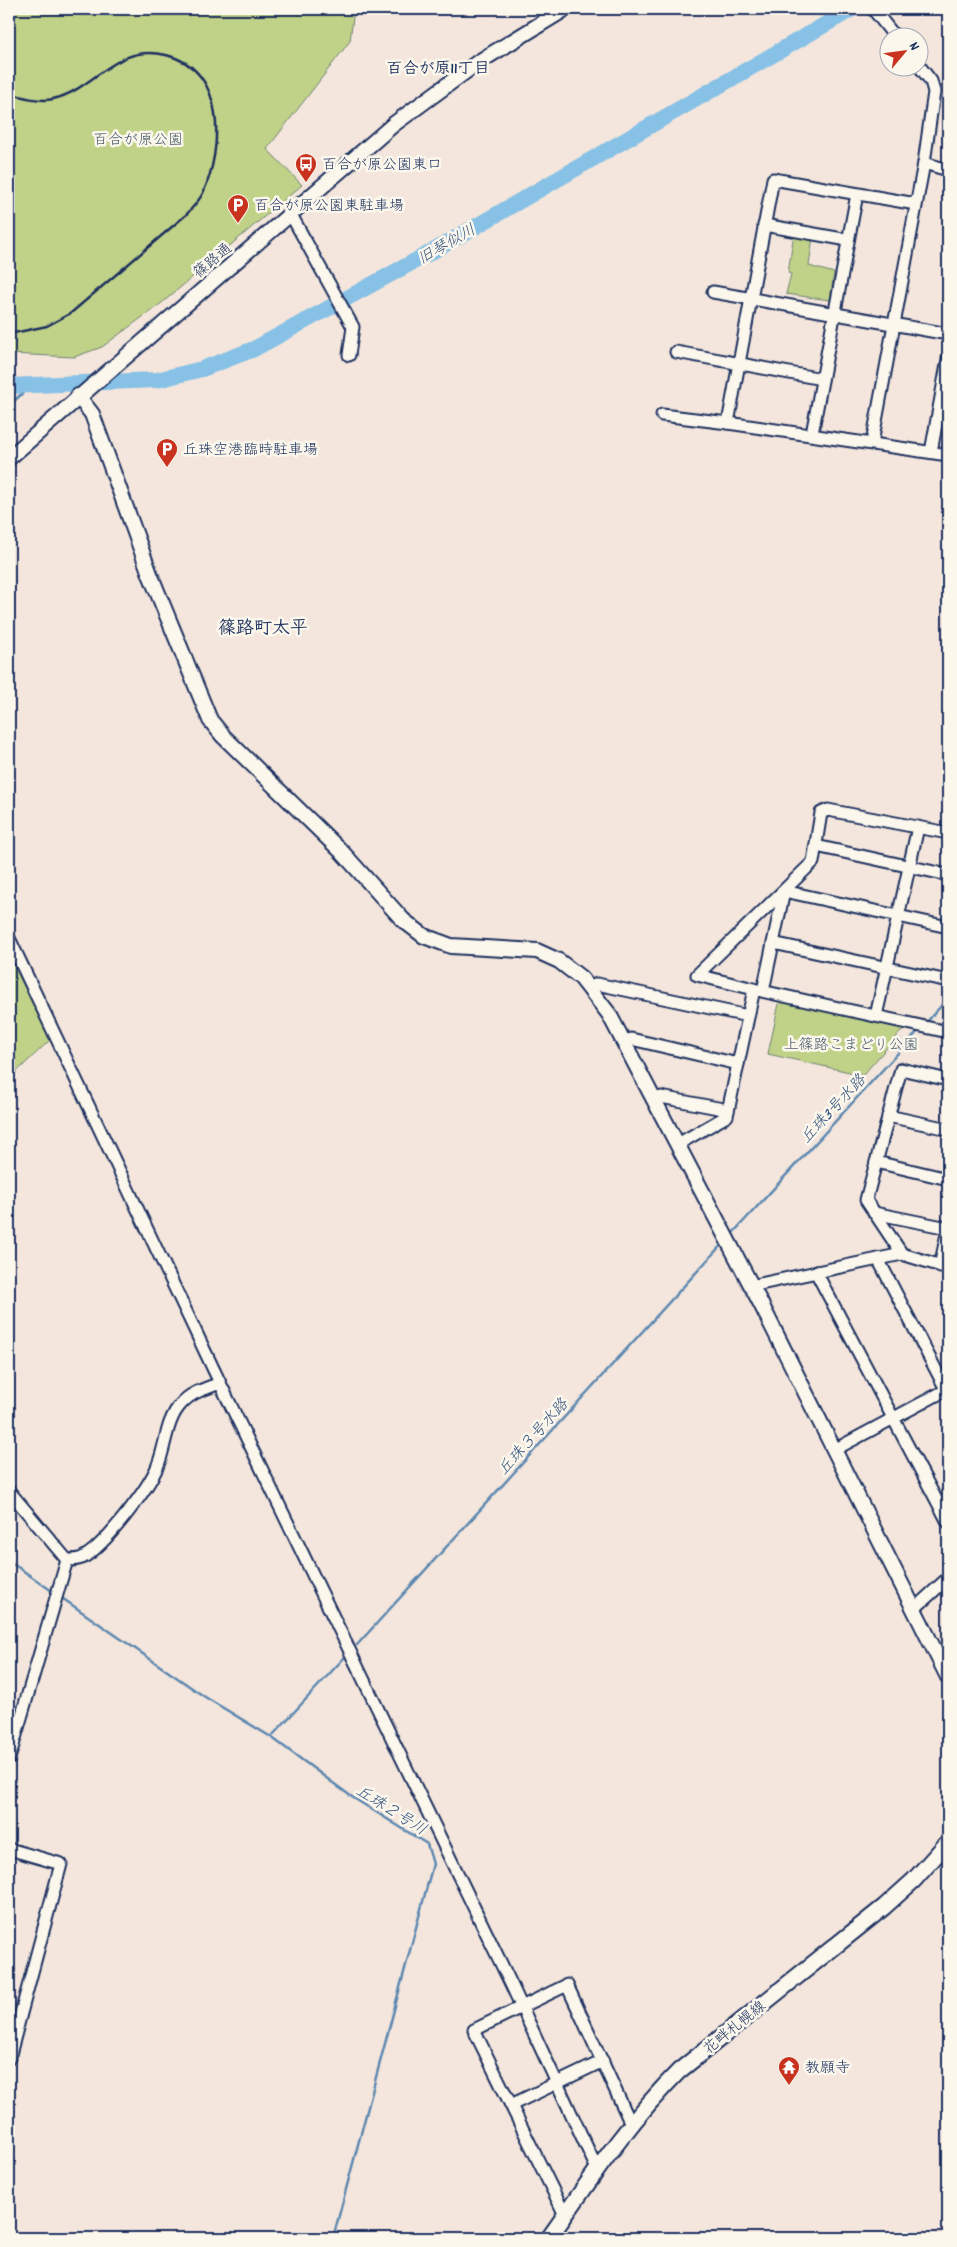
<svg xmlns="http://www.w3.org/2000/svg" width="957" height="2247" font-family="Dekko,'Klee One',sans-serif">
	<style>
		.green { fill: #c0d287; stroke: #6e8072 }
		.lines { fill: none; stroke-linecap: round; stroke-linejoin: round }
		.stream { stroke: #5c87b0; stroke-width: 2.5 }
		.river { stroke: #87c1e6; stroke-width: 16 }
		.minor-casing { stroke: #1b2f5e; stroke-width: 15 }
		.tertiary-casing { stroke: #1b2f5e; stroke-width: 18 }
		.secondary-casing { stroke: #1b2f5e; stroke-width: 19 }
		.minor { stroke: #fbf7ec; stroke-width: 11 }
		.tertiary { stroke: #fbf7ec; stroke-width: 14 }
		.secondary { stroke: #fbf7ec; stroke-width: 15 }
		.rail { stroke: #1b2f5e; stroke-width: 2.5 }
		.labels { text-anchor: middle; stroke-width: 5; stroke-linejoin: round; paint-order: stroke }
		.park-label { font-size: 15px; fill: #445868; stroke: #fbf7ec }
		.poi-label { font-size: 15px; fill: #1b2f5e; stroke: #fbf7ec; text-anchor: start }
		.street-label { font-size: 15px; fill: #1b2f5e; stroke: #fbf7ec }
		.neighbourhood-label { font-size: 16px; font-weight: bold; fill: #1b2f5e; stroke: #fbf7ec }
		.water-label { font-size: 16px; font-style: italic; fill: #365480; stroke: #fbf7ec }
		.quarter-label { font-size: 18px; font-weight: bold; fill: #1b2f5e; stroke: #fbf7ec }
	</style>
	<rect width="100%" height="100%" fill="#f4e6dc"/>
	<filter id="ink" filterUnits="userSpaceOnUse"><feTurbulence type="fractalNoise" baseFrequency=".02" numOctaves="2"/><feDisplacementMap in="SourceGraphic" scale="10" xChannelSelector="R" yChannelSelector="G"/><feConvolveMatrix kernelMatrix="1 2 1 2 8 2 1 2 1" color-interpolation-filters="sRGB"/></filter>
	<g filter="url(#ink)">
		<g class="green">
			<path d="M9,9h345l-4,32 -83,108 35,36 -139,117 -61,45 -28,10 -65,-3z"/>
			<path d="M794,233l19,3 -4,30 25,7 -4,27 -44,-6 5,-20 -3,-1z"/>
			<path d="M9,955l41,85 -41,39z"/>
			<path d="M780,999l125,28 -42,48 -95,-21z"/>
		</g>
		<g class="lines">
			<g class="stream">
				<path d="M9,406l24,-23"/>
				<path d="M926,1023l22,-25"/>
				<path d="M732,1234l188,-205"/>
				<path d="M9,1561l46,32"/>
				<path d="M59,1596l146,101 66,40 81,60 75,47 6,20 -100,374"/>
				<path d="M357,1645l366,-402"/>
				<path d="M271,1737l73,-79"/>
			</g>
			<path class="river" d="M9,386l148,-6 45,-11 52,-20 181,-99 417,-241"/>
			<g class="minor-casing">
				<g id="minor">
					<path d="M873,9l23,29"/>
					<path d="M924,163l24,7"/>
					<path d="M290,213l63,114 -4,28"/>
					<path d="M764,225l84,15"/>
					<path d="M713,292l235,42"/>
					<path d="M676,352l146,27"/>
					<path d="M662,415l66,8 220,32"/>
					<path d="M728,423l45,-244 143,25"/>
					<path d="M812,434l45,-240"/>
					<path d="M872,443l52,-280 10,-71 -3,-11 -11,-14"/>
					<path d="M931,452l17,-93"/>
					<path d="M816,846l132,29"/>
					<path d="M9,938l211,445 291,601 86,185"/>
					<path d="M773,943l175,38"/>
					<path d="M590,989l7,-5 151,32"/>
					<path d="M757,990l191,42"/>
					<path d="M763,991l21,-100 164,36"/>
					<path d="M876,1016l42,-189"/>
					<path d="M624,1042l7,-3 107,25"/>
					<path d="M654,1100l7,-3 67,13"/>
					<path d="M888,1116l60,13"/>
					<path d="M678,1144l49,-28 27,-127 -57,-14 116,-113 8,-49 7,-3 120,23"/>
					<path d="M876,1162l72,17"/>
					<path d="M874,1213l74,15"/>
					<path d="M902,1254l-36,-54 35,-131 47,11"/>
					<path d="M878,1259l70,134"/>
					<path d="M940,1267l8,-38"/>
					<path d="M816,1272l132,250"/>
					<path d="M751,1286l151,-32 46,14"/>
					<path d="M834,1450l114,-61"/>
					<path d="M9,1491l58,69 -58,199"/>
					<path d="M67,1560c4,0 10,0 15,-2 22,-11 67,-70 76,-93 8,-20 8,-45 23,-61 10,-12 24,-15 39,-21"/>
					<path d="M914,1609l34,-31"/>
					<path d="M9,1849l52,15 -52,194"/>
					<path d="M511,2105l92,-44"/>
					<path d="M565,2215l-91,-185 93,-45 64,139"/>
				</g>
			</g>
			<g class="tertiary-casing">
				<g id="tertiary">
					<path d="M78,396l14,18 58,160 60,146 13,16 119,116 61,68 21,16 27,10 86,5 22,10 22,17 28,36 152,290 187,373"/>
					<path d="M9,458l385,-334 83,-61 88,-54"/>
				</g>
			</g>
			<g class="secondary-casing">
				<path id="secondary" d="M549,2238c41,-58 80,-117 130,-167l205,-164 30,-27 34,-38"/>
			</g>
			<use href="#minor" class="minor"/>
			<use href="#tertiary" class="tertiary"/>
			<use href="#secondary" class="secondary"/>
			<path class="rail" d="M9,93c13,4 30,9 44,6 43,-10 61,-56 113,-44 61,14 57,94 37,138 -4,8 -11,15 -16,21l-116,99 -24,13 -38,8"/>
		</g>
	</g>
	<defs>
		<g id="bus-pin" transform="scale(1.125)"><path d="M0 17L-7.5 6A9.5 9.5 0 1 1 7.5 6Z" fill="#c8321e" stroke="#fbf7ec"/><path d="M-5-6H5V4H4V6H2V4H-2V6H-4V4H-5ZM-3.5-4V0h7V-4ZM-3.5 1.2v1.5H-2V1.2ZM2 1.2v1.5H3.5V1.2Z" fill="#fff"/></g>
		<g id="parking-pin" transform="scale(1.125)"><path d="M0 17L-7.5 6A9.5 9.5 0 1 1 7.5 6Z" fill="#c8321e" stroke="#fbf7ec"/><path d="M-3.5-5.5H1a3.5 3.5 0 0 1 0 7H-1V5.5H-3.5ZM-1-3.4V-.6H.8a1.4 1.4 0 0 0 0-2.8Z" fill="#fff"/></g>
		<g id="temple-pin" transform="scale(1.125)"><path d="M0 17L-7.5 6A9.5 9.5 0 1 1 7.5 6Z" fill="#c8321e" stroke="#fbf7ec"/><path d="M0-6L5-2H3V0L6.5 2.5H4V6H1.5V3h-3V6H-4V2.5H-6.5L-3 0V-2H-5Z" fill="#fff"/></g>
	</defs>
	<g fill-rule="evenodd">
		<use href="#bus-pin" x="306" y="164"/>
		<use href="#parking-pin" x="238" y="205"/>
		<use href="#parking-pin" x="167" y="449"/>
		<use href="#temple-pin" x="789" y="2067"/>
	</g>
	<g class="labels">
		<g class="park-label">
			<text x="138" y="144">百合が原公園</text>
			<text x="851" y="1049">上篠路こまどり公園</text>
		</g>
		<g class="poi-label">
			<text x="322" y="169">百合が原公園東口</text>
			<text x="254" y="210">百合が原公園東駐車場</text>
			<text x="183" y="454">丘珠空港臨時駐車場</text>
			<text x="805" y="2072">教願寺</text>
		</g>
		<g class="street-label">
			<text transform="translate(212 260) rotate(-40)" y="5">篠路通</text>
			<text transform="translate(734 2027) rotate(-39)" y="5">花畔札幌線</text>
		</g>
		<g class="neighbourhood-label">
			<text x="438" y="73">百合が原11丁目</text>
		</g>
		<g class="water-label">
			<text transform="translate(446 243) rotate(-30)" y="6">旧琴似川</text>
			<text transform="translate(832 1108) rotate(-47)" y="6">丘珠3号水路</text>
			<text transform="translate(532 1436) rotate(-48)" y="6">丘珠３号水路</text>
			<text transform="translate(392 1809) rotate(32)" y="6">丘珠２号川</text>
		</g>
		<g class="quarter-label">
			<text x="263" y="633">篠路町太平</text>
		</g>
	</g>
	<rect width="957" height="2247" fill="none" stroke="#fbf7ec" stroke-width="30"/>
	<rect x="15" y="15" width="927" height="2217" fill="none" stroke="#1b2f5e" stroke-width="2" filter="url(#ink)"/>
	<g transform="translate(904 52) rotate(61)"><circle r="24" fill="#fbf7ec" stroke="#a1a7b3"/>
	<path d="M0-4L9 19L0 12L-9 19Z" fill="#c8321e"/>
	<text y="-8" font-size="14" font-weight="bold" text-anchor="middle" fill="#1b2f5e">N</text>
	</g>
</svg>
